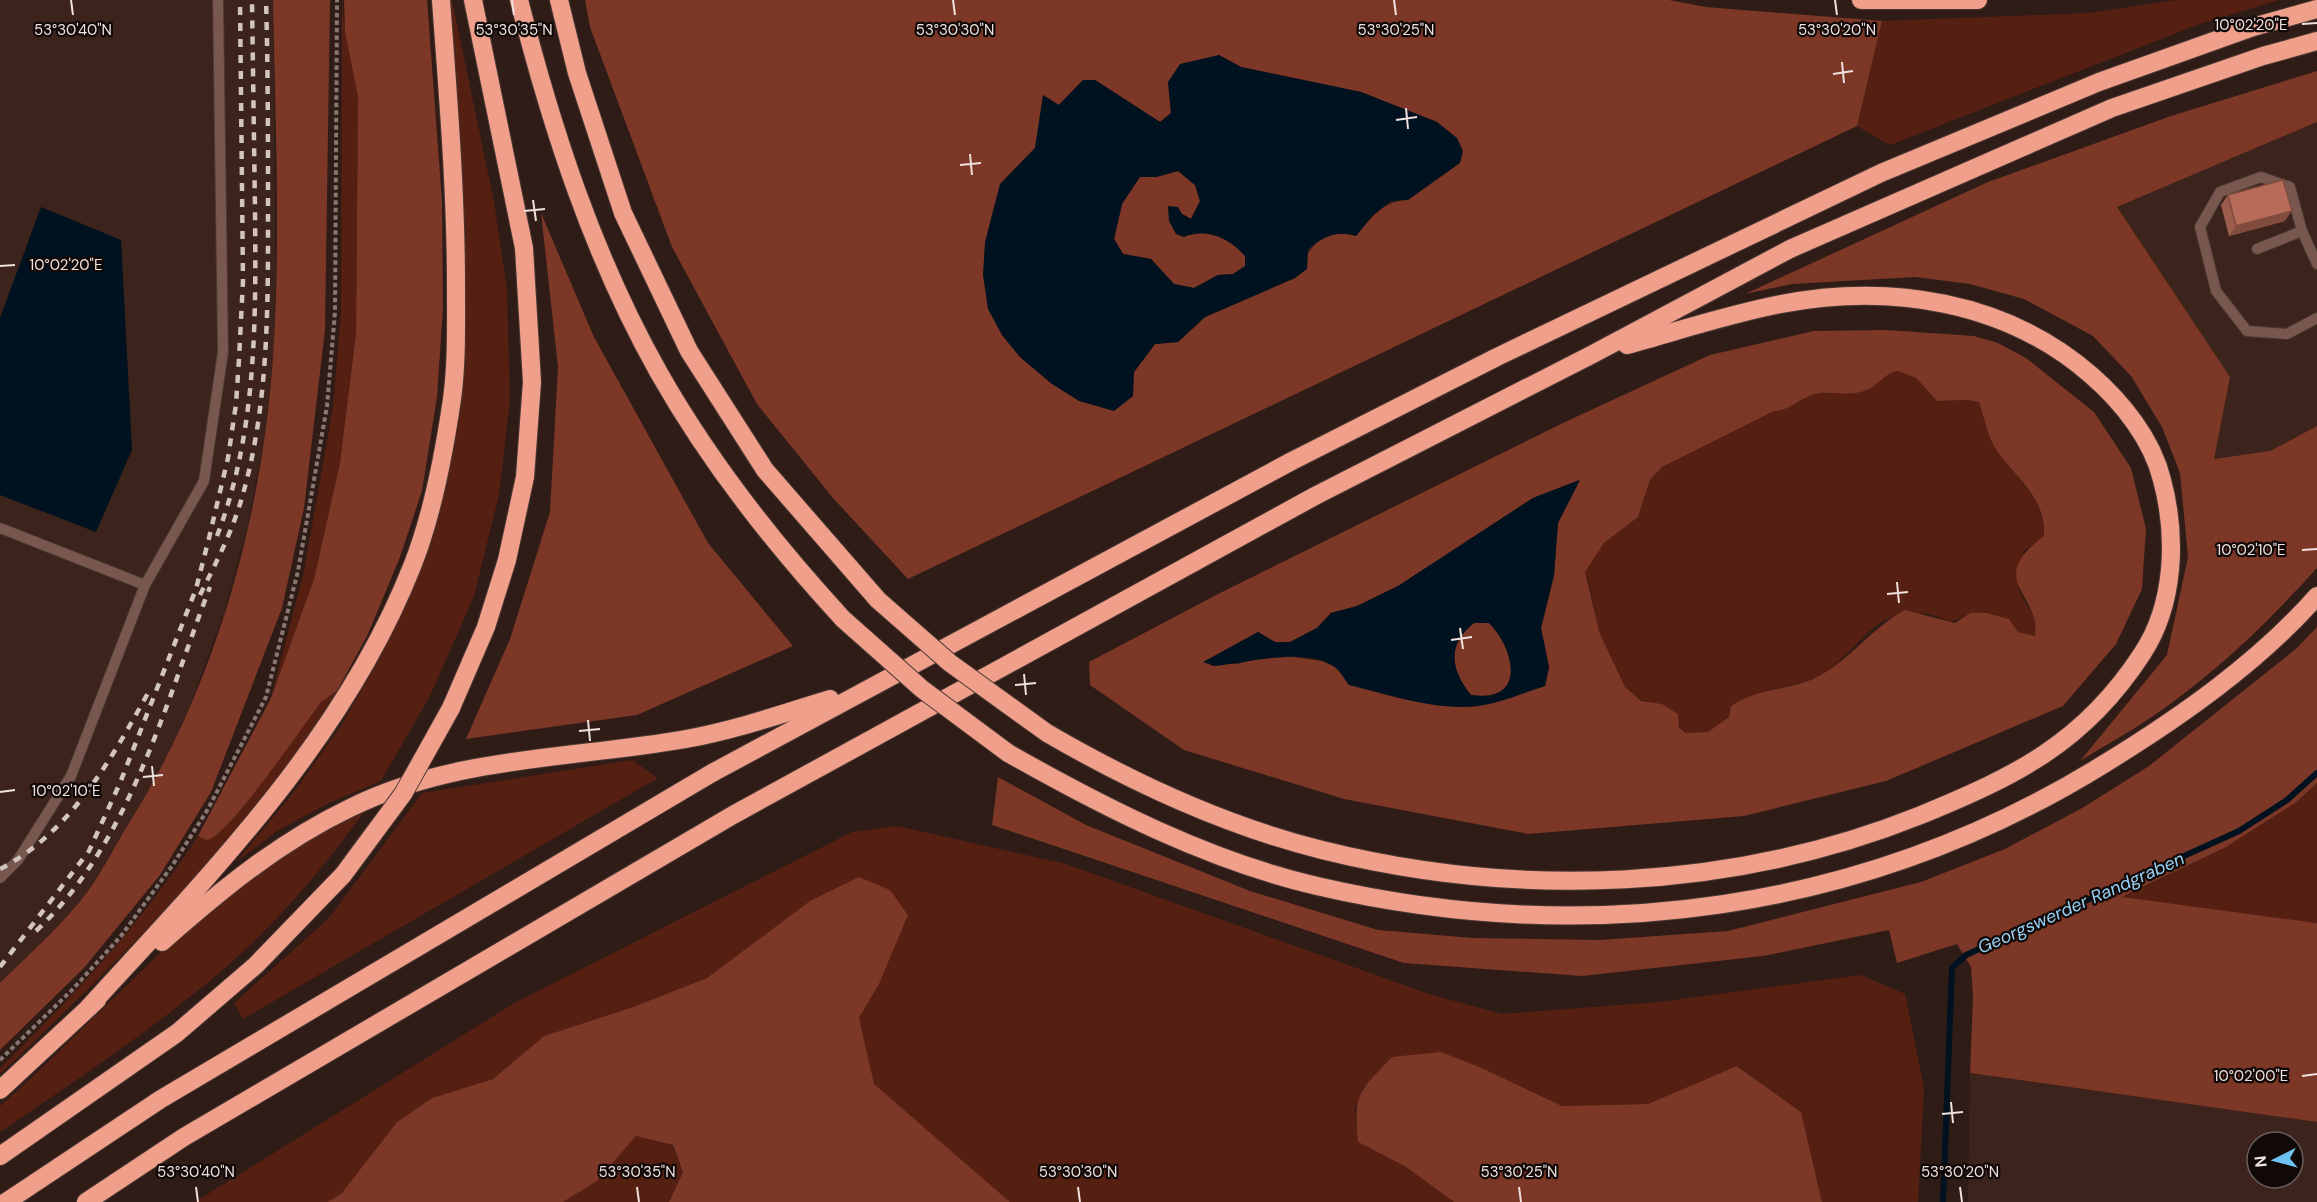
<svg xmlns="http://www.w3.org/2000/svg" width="2317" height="1202" font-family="'DM Sans',sans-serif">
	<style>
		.built { fill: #3c231c; fill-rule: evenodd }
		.green { fill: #551f12 }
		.forest { fill: #7c3726; fill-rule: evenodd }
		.water { fill: #00121f; fill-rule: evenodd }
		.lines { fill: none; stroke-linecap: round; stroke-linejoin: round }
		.stream { stroke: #00121f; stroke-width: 6 }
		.service-casing { stroke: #4a3833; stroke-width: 12 }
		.motorway-casing { stroke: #4a3833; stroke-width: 20 }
		.path { stroke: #887772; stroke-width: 4; stroke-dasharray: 4.5 3; stroke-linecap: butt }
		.service { stroke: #77574e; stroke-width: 10 }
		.motorway { stroke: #f09f8b; stroke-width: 18 }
		.rail { stroke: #d2c4bf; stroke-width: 4.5; stroke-dasharray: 8 8; stroke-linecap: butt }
		.motorway-bridge-casing { stroke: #4a3833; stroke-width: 20; stroke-linecap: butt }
		.motorway-bridge { stroke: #f09f8b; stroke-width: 18 }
		.wall { fill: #9d5d4d }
		.shaded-wall { fill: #804c3e }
		.building { fill: #b76c59; stroke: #804c3e; stroke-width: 1.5 }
		.ticks { fill: none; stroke: #efe1dd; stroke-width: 2 }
		.labels { text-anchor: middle; stroke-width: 4.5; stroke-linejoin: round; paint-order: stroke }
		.water-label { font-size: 18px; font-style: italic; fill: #96d1f5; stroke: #110907 }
		.ticks-label { font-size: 15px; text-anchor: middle; fill: #efe1dd; stroke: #110907; stroke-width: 4.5; stroke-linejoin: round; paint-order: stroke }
	</style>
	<rect width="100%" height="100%" fill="#2f1c17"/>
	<g class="built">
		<path d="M0,0h273l3,276 -3,81 -9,82 -17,90 -23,84 -33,90 -33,75 -78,125 -80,80z"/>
		<path d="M2317,122v304l-47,25 -56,8 -97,-252z"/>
		<path d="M1970,1073l347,49v80h-349zM2257,1142h36v36h-36z"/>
	</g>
	<g class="green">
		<path d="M342,0l3,32 13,65 -2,237 -16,129 -26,116 -43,119 33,-127 29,-164 8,-96z"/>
		<path d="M448,0h4l42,202 13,87 3,111 -11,95 -25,101 -44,100 -49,85 -52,22 -52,28 -41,31 61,-74 45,-64 35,-61 22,-46 64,-286 1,-129z"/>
		<path d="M2176,0h103l-79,24 -310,121 -33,-19 25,-105 206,-8z"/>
		<path d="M1898,371l18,7 21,23 30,-1 12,2c5,15 9,36 18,49 20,28 48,47 47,85l-20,15 -5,40 19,32 -2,14 -18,-5 -9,-13 -39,-6c-24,15 -20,5 -42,1 -9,-2 -32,2 -41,5 -19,8 -45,45 -66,56 -29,15 -64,12 -90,31l-2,11 -21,15 -22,1 -24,-29c-7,-1 -17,-1 -23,-5 -39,-25 -41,-87 -54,-128l19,-28 34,-26 12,-37 12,-13 112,-56c15,0 24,-11 38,-16 18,-7 38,5 59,-7 11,-6 14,-15 27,-17z"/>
		<path d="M337,691c-16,24 -31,50 -48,73 -86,112 -186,213 -289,310v-6c75,-74 140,-143 198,-232l5,3 118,-137z"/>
		<path d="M632,760l26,18 -415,241 -9,-16 95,-85 93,-125z"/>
		<path d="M2317,783v140l-196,-25c69,-33 139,-64 196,-115z"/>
		<path d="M364,812c-43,59 -90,115 -146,162 -69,58 -144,108 -218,158v-26c91,-80 171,-175 272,-244 29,-20 60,-35 92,-50z"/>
		<path d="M897,826l169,38 363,130 73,20 157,-12 202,-27 44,19 19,94 -6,114h-96l-21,-90 -63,-46 -90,38 -86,2 -80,-38 -118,18 -9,23 3,33 48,25 48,35h-444l-137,-118 -14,-66 20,-34 -123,-41 -49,35 -74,29 -89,29 -51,43 -61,19 -35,24 -56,72 -14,8h-132l321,-200 336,-170z"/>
		<path d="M636,1136l36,9 11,27 -14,30h-106l34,-21z"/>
	</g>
	<g class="forest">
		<path d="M273,0h57l-5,330 -21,178 -22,100 -71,184 -51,83 -76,93 -84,82v-67c26,-26 54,-51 78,-79 20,-24 35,-55 51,-81 87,-138 133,-306 144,-467 8,-118 2,-238 0,-356z"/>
		<path d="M344,0h83l15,201 1,106 -6,90 -15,94 -22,66 -32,77 -31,57 -16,11c-19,26 -88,126 -111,137 -4,2 -8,-1 -12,-3l73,-138 43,-119 26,-116 16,-129 2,-237 -13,-65z"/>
		<path d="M585,0h1084l37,7 176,14 -25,105 -949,453 -75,-81 -76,-94 -85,-157 -82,-220zM1219,55l22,12 120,25 76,30 -29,77c-26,3 -36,18 -52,37 -35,-11 -49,15 -61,42l-90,39 -27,25 -23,2 -21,28 -2,24 -80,-12 -32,-27 -18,-22 -2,-150 35,-37 24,-43 24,-25h12l65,42 11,-9 -3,-31z"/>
		<path d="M2317,71v51l-200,85 113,170 -16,82 56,-8 47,-25v142c-46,51 -95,99 -151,139 -27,20 -57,36 -86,54l87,-106 21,-98 -8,-84 -18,-46 -31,-51 -38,-40 -69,-37 -54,-15 -55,-7 -123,7 -47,10 243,-112 183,-66z"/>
		<path d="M1178,171l17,14 5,16 -9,18 -9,-5 2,23c22,-10 45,1 61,19v10l-12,8 -15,1 -24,13 -20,-4 -23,-25 -28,-5 -9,-15 8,-35 18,-28 16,1z"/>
		<path d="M541,213l53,124 114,206 85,103 -156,69 -171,24 44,-100 40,-127 8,-145z"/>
		<path d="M1886,330l88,6 24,7 28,15 68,54 37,56 15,61 -4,60 -26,55 -53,62 -177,75 -142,35 -216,18 -184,-35 -160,-49 -94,-65 -1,-23 133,-70 343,-170 145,-67 104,-24zM1898,371l18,7 21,23 30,-1 12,2c5,15 9,36 18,49 20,28 49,47 47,85 -61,45 -2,58 -9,100l-17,-4 -9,-13 -23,-6h-16l-15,10 -50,-13c-32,17 -55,49 -84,65 -29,16 -63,12 -90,31l-2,11 -21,15 -22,1 -7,-6 -1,-13 -16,-10 -21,-3 -16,-14 -25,-53 -15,-62 19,-29 34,-26 12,-37 12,-13 112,-56c15,0 23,-11 38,-16 18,-7 37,5 59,-7 11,-6 14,-15 27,-17zM1579,480l-21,43 -4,52 -13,53 8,39 -4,19 -68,20 -128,-21 -12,-17 -15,-7 -35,-5 -33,3 -16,5 -34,-2 54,-30 17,10h15l27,-14 14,-15 26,-7 41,-20 135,-88z"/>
		<path d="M1474,623h15c27,26 38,80 -18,72 -21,-26 -24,-51 3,-72z"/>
		<path d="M2317,627v156l-22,20 -69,44 -104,50 195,26v199l-347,-49 3,-76 -2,-30 -14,-23 -60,19 -8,-33 -126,26 -181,20 -178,-13 -412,-138 6,-48 88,48 164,66 128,39 95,8 126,2 129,-9 193,-49 84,-33 79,-42 65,-41 148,-118z"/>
		<path d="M859,877l31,13 18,25 -29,69 -20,34 15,66 136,118h-341l14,-30 -10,-27 -37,-9 -39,45 -34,21h-236l14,-8 56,-72 35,-24 61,-19 51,-43 89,-29 74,-29 103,-77z"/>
		<path d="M1441,1052l41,16 80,38 86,-2 89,-38 64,46 21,90h-368l-48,-35 -48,-25c-5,-49 1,-50 34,-85z"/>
	</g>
	<g class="water">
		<path d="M1219,55l22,12 120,25 76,30 20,16 6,13 -3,12 -52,37 -17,1 -18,14 -17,21c-19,-6 -33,1 -48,13l-1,20 -12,9 -90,39 -27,25 -23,2 -21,28 -1,24 -19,15 -35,-10 -27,-17 -32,-27 -18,-22 -14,-26 -5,-34 2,-33 15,-58 35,-36 8,-53 16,10 24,-25h12l65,42 11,-9 -3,-31 12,-18zM1178,171l17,14 5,16 -9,18 -9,-5 -4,-7 -10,-1 1,15 7,13 8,3c22,-10 46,1 61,19v10l-12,8 -15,1 -24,13 -20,-4 -23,-25 -28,-5 -9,-15 8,-35 18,-27h16z"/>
		<path d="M41,207l80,33 11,210 -36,82 -96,-37v-177z"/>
		<path d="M1580,480l-22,43 -4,52 -13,53 8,39 -4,19c-22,7 -44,17 -67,20 -43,5 -88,-11 -129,-21 -4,-5 -7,-11 -11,-15 -25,-26 -93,-6 -124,-4l-11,-4 55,-30 17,10h15l27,-14 14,-15 26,-7 41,-20 135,-88zM1474,623h15c26,26 38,81 -18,72 -21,-26 -24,-51 3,-72z"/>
	</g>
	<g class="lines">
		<path class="stream" d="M1943,1202l9,-234 14,-13 273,-124 48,-31 30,-27"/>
		<g class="service-casing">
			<g id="service">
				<path d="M2302,231l15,33"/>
				<path d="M2257,249l45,-18 -12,-44 -29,-10 -41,15 -20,35 16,64 31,40 40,3 30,-16"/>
				<path d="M0,528l145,57"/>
				<path d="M0,878l18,-18 53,-84 74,-191 59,-104 19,-129 -5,-352"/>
			</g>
		</g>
		<g class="motorway-casing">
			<g id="motorway">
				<path d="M519,0c33,129 74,256 140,373 51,90 114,170 184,246"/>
				<path d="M559,0l18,73 46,140 66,138 76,119 113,130"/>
				<path d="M1861,0h117"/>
				<path d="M451,708l35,-81 21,-67 18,-83 7,-95 -8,-134 -51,-248"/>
				<path d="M1047,733c86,50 179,93 275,117 197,49 410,41 599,-35 95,-39 163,-72 221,-161 33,-50 35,-118 20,-174 -10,-41 -40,-78 -71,-105 -85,-74 -201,-92 -310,-71 -52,10 -103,27 -154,41"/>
				<path d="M1008,753c95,54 201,108 309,133 272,63 548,26 787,-122 75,-46 154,-101 213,-168"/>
				<path d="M162,942c59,-52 117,-100 188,-134 104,-52 223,-49 336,-69 49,-9 96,-25 144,-40"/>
				<path d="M89,1007c124,-136 256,-269 324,-443 20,-51 31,-110 39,-165 5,-36 4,-75 4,-112 0,-96 -8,-191 -15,-287"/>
				<path d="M0,1090l97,-90"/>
				<path d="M0,1156l177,-123 79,-68 87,-90"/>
				<path d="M6,1202l155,-103 551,-326 580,-312 205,-104 384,-184 218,-91 154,-55 64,-18"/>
				<path d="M86,1202l98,-65 549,-322 582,-319 278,-142 197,-105 322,-141 151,-52 54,-15"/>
			</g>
		</g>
		<path class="path" d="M0,1060l72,-70 49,-54 51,-70 36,-57 58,-112 32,-126 29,-165 8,-94 2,-312"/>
		<use href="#service" class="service"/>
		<use href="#motorway" class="motorway"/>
		<g class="rail">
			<path d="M217,536c40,-104 39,-216 38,-327 -1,-70 -2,-139 -3,-209"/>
			<path d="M200,595c15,-30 30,-59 40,-91 29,-94 28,-197 28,-294 0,-70 0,-140 -2,-210"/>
			<path d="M0,869c70,-36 111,-109 148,-176"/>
			<path d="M36,931c94,-88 129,-227 174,-344"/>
			<path d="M0,967l89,-116 31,-68 76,-194 13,-51 19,-80 8,-54 3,-45 4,-78 -3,-281"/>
		</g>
		<g class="motorway-bridge-casing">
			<g id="motorway-bridge">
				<path d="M878,600l72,63 97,70"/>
				<path d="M843,619l79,70 86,64"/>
				<path d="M343,875l60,-81 48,-86"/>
			</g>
		</g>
		<use href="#motorway-bridge" class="motorway-bridge"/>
	</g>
	<path class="wall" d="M2228,195l57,26 -56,15 -8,-31z"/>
	<path class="shaded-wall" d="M2292,211l-7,10 -56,15 7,-10z"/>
	<path class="building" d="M2283,180l9,31 -56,15 -8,-31z"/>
	<path class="ticks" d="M71,0l2,15M512,0l2,15M953,0l2,15M1394,0l2,15M1835,0l2,15M2302,24l15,-1M1842,62l2,21M1833,74l20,-3M1406,108l2,21M1396,120l21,-3M970,154l2,21M960,165l21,-2M533,200l3,21M524,211l21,-2M0,266l15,-1M2302,550l15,-1M1897,582l2,21M1887,594l21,-2M1460,628l3,21M1451,640l21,-3M1024,674l2,21M1015,685l21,-2M588,720l2,21M579,731l21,-2M152,766l2,20M143,777l20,-2M0,792l15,-2M2302,1076l15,-2M1951,1102l2,21M1942,1114l21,-2M196,1187l2,15M637,1187l2,15M1078,1187l2,15M1519,1187l2,15M1960,1187l2,15"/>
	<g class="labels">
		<g class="water-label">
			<text transform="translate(2081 903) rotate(-24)" y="6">Georgswerder Randgraben</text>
		</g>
	</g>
	<g class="ticks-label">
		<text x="2251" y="30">10°02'20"E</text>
		<text x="73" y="35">53°30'40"N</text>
		<text x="514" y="35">53°30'35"N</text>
		<text x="955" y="35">53°30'30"N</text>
		<text x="1396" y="35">53°30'25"N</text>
		<text x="1837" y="35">53°30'20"N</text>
		<text x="66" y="270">10°02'20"E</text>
		<text x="2251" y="555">10°02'10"E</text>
		<text x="66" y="796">10°02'10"E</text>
		<text x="2251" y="1081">10°02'00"E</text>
		<text x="196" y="1177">53°30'40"N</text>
		<text x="637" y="1177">53°30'35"N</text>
		<text x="1078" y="1177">53°30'30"N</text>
		<text x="1519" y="1177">53°30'25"N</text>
		<text x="1960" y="1177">53°30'20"N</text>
	</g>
	<g transform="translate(2275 1160) rotate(264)"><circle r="28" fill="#110907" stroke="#6a5f5d" stroke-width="1.5"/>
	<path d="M0-4.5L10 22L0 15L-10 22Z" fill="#6ec2f3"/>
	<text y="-9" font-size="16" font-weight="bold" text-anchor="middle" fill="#efe1dd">N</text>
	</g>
</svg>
